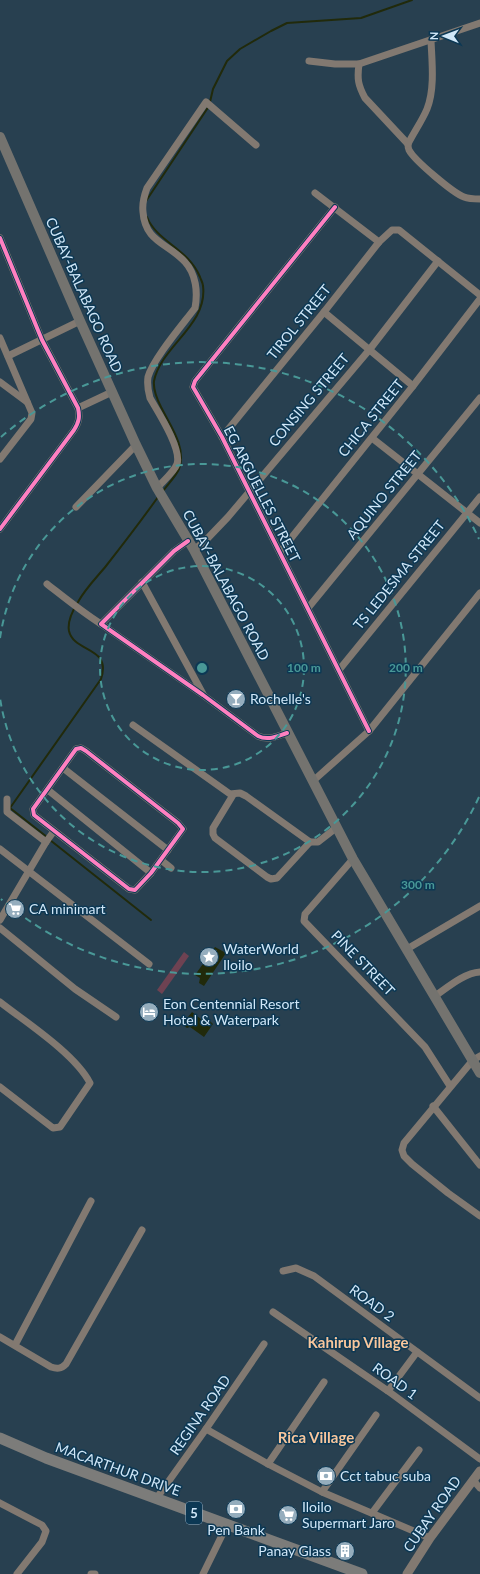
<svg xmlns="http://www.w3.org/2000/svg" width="480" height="1574" font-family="Lato,sans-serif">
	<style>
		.green { fill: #6e4252 }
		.water { fill: #212a0b }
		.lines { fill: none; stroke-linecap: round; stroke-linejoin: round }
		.stream { stroke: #212a0b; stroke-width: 2 }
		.minor { stroke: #827971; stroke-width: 7 }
		.tertiary { stroke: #827971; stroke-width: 9 }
		.secondary { stroke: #74736f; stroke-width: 10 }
		.primary { stroke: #7c7c7a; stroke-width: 11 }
		.cycleway-casing { stroke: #0c3854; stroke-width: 6 }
		.cycleway { stroke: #ff80c0; stroke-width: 4 }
		.ring { fill: none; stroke: #499897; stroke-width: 2; stroke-dasharray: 7 5 }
		.labels { text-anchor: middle; stroke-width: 3; stroke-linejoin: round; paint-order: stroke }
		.shield { fill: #0c3854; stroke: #95b2c7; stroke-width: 1 }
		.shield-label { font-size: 13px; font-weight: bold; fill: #d0e7f8 }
		.street-label { font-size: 14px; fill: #d0e7f8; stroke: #0c3854 }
		.poi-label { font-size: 14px; fill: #d0e7f8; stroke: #0c3854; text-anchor: start }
		.neighbourhood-label { font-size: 15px; font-weight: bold; fill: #f8c69c; stroke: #0c3854 }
		.centre { fill: #499897; stroke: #0c3854; stroke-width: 2 }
		.ring-label { font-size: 12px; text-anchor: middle; font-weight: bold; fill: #499897; stroke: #0c3854; stroke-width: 3; stroke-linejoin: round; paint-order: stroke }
	</style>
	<rect width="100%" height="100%" fill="#284050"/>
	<path class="green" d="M184,952l5,4 -27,38 -5,-4z"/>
	<g class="water">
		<path d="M215,947l11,6 -22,33 -5,-3 1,-5 -5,-3z"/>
		<path d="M192,1012l14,11 4,-2 3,3 -9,13 -14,-10 -3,1 -3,-2v-4z"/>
	</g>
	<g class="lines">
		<g class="stream">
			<path d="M210,102l3,-13 14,-28 13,-12 31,-18 16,-8 74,-5 51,-18"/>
			<path d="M146,201l63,-95"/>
			<path d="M147,217c10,25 41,31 53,60 1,3 3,6 3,9 5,39 -42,60 -49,95 -1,9 3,18 7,26 9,18 26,41 18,62 -3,7 -11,15 -16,22"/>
			<path d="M47,837l-37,-29 91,-129c11,-33 -27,-26 -32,-48 -2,-10 4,-21 9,-29 7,-13 19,-25 28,-36 18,-23 35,-45 52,-69"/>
			<path d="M50,840l101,80"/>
		</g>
		<g class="minor">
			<path d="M309,61l26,3h24l121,-41"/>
			<path d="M359,64c-2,15 -1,21 6,34l43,46c0,2 0,4 1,6 5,10 44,43 55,47 5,2 11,2 16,2"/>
			<path d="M408,144c6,-12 14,-23 19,-35 8,-20 5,-47 4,-68"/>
			<path d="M315,193l64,49"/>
			<path d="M335,207l-140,174 -2,6 29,50 147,294"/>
			<path d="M0,238l42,102 36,68c2,9 1,14 -4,22l-74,99"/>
			<path d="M324,312l89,74"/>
			<path d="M0,338l32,75 -1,6 -31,40"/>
			<path d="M8,356l72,-35"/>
			<path d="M0,382l27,20"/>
			<path d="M78,408l34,-16"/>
			<path d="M222,437l102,-125 55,-70 13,-12h7l81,65"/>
			<path d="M372,438l108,85"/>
			<path d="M157,488c6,-7 17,-16 20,-24 5,-15 -19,-52 -27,-66 -2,-7 -3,-14 -2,-21 5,-18 35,-53 47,-69 3,-16 1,-34 -10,-46 -17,-19 -40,-20 -42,-50 -1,-8 1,-16 4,-24l59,-86 50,43"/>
			<path d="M76,507l60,-62"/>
			<path d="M188,541l-14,10 -73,73 102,71 55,41c10,5 19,0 29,-3"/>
			<path d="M194,550l12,-10 22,-23 142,-168 68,-88"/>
			<path d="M280,552l133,-166 67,-87"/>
			<path d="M142,582l61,112"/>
			<path d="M47,584c18,14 35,28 54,40"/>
			<path d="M308,608l172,-210"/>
			<path d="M339,670l141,-173"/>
			<path d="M133,725l97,69 10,-1 6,3 64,46h8l18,-14"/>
			<path d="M81,748l5,3 92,72 5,6 -32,44 -16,17 -6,-1 -95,-74 -1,-6 43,-60z"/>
			<path d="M63,768l105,82"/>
			<path d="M313,781l56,-50 111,-138"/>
			<path d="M48,790l103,83"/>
			<path d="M233,795l-20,33v6l2,4 52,39 4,2 6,-1 33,-36"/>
			<path d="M7,799v13l39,30"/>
			<path d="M0,849l149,115"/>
			<path d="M353,859l-48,55 -1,7 121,126 25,39"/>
			<path d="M161,860l10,8"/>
			<path d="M0,920l46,-78 8,-11"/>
			<path d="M0,928l75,61 41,28"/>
			<path d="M407,949l73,-43"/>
			<path d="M435,996c13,-9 29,-23 45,-24"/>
			<path d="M0,1002c27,21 75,52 90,81l-30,44 -7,1 -53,-41"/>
			<path d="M480,1056l-7,4 -69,83 -2,7 2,6 8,8 36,29 32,23"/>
			<path d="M433,1106l47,59"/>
			<path d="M283,1271l13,-3 18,8 166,122"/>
			<path d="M273,1312l115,79 92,68"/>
			<path d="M0,1337l51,30c6,2 10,2 15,-3l76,-134"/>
			<path d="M15,1345l76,-144"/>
			<path d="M388,1391l29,-39"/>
			<path d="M206,1429l62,35 54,28 108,46"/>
			<path d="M268,1464l56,-82"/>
			<path d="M473,1480l7,8"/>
			<path d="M322,1492l54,-77"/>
			<path d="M156,1499l50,-70 58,-85"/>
			<path d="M0,1503l42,22 4,6 -4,11 -25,32"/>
			<path d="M372,1513l47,-63"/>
			<path d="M91,1574h4"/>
			<path d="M203,1574l24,-49"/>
		</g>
		<path class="tertiary" d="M407,1574l23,-36 50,-67"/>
		<path class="secondary" d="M0,137l80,184 56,124 21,43 37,62 159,309 127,214"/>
		<path class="primary" d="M0,1438l46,20 316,116"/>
		<g class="cycleway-casing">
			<g id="cycleway">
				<path d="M335,207l-140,174 -2,6 29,50 147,294"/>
				<path d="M0,238l42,102 36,68c2,9 1,14 -4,22l-74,99"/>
				<path d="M188,541l-14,10 -73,73 102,71 55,41c10,5 19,0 29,-3"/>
				<path d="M81,748l5,3 92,72 5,6 -32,44 -16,17 -6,-1 -95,-74 -1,-6 43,-60z"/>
			</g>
		</g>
		<use href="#cycleway" class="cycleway"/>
	</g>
	<g class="ring">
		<circle cx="202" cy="668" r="102"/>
		<path d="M0 638A204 204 0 1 1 0 698"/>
		<path d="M479 797A306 306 0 0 1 1 899M1 437A306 306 0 0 1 479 539"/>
	</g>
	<defs>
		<g id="bar-disc" transform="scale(1)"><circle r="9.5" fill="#95adbd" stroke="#0c3854"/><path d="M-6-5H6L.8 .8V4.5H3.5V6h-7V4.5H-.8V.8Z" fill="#fff"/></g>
		<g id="supermarket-disc" transform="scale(1)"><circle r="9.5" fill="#95adbd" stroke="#0c3854"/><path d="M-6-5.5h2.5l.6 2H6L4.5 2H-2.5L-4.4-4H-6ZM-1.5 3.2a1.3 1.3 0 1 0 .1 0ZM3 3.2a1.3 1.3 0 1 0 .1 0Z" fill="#fff"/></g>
		<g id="sight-disc" transform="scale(1)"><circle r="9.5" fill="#95adbd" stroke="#0c3854"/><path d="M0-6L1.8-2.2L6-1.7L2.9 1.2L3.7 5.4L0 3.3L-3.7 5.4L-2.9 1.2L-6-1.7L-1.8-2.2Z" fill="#fff"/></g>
		<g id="hotel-disc" transform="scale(1)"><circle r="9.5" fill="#95adbd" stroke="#0c3854"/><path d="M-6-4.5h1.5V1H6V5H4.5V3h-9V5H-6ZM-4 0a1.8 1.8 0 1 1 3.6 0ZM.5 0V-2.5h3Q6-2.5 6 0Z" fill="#fff"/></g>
		<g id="bank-disc" transform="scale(1)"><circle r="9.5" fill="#95adbd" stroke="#0c3854"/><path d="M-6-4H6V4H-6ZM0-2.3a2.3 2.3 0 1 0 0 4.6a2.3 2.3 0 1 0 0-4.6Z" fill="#fff"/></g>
		<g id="building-disc" transform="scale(1)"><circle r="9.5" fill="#95adbd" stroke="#0c3854"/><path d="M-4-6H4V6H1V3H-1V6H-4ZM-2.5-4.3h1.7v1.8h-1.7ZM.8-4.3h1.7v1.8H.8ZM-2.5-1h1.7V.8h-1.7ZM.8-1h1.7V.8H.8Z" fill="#fff"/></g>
	</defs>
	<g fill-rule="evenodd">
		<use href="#bar-disc" x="236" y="699"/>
		<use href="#supermarket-disc" x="15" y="909"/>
		<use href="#sight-disc" x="209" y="957"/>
		<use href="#hotel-disc" x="149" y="1012"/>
		<use href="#bank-disc" x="326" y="1476"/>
		<use href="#bank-disc" x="236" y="1509"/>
		<use href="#supermarket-disc" x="288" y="1515"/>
		<use href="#building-disc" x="345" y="1551"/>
	</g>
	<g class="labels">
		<rect class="shield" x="186" y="1502" width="16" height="22" rx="3"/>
		<g class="shield-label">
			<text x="194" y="1518">5</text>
		</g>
		<g class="street-label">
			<text transform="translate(84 295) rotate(66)" y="5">CUBAY-BALABAGO ROAD</text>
			<text transform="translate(299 322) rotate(-51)" y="5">TIROL STREET</text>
			<text transform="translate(309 400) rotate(-50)" y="5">CONSING STREET</text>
			<text transform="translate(371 418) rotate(-51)" y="5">CHICA STREET</text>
			<text transform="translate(262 494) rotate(63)" y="5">EG ARGUELLES STREET</text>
			<text transform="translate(384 495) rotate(-51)" y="5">AQUINO STREET</text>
			<text transform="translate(399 575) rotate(-51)" y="5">TS LEDESMA STREET</text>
			<text transform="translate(226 585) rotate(62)" y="5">CUBAY-BALABAGO ROAD</text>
			<text transform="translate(363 963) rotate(46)" y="5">PINE STREET</text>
			<text transform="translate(372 1303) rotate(36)" y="5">ROAD 2</text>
			<text transform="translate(395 1381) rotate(36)" y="5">ROAD 1</text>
			<text transform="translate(200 1415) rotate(-55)" y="5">REGINA ROAD</text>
			<text transform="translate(118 1469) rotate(20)" y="5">MACARTHUR DRIVE</text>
			<text transform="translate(432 1514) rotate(-55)" y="5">CUBAY ROAD</text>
		</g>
		<g class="poi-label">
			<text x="250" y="704">Rochelle's</text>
			<text x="29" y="914">CA minimart</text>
			<text x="223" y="954">WaterWorld<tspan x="223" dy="16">Iloilo</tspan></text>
			<text x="163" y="1009">Eon Centennial Resort<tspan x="163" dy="16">Hotel &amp; Waterpark</tspan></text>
			<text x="340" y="1481">Cct tabuc suba</text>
			<text x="302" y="1512">Iloilo<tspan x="302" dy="16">Supermart Jaro</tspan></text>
			<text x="236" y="1535" text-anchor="middle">Pen Bank</text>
			<text x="331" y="1556" text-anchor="end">Panay Glass</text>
		</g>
		<g class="neighbourhood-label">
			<text x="358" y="1348">Kahirup Village</text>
			<text x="316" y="1443">Rica Village</text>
		</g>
	</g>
	<circle cx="202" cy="668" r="6" class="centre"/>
	<g class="ring-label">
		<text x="304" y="672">100 m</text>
		<text x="406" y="672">200 m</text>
		<text x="418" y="889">300 m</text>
	</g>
	<g transform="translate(444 36) rotate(271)" stroke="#0c3854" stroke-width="3" paint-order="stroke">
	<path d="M0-3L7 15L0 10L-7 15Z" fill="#d0e7f8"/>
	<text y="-6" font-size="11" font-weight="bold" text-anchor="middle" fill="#d0e7f8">N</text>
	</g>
</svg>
